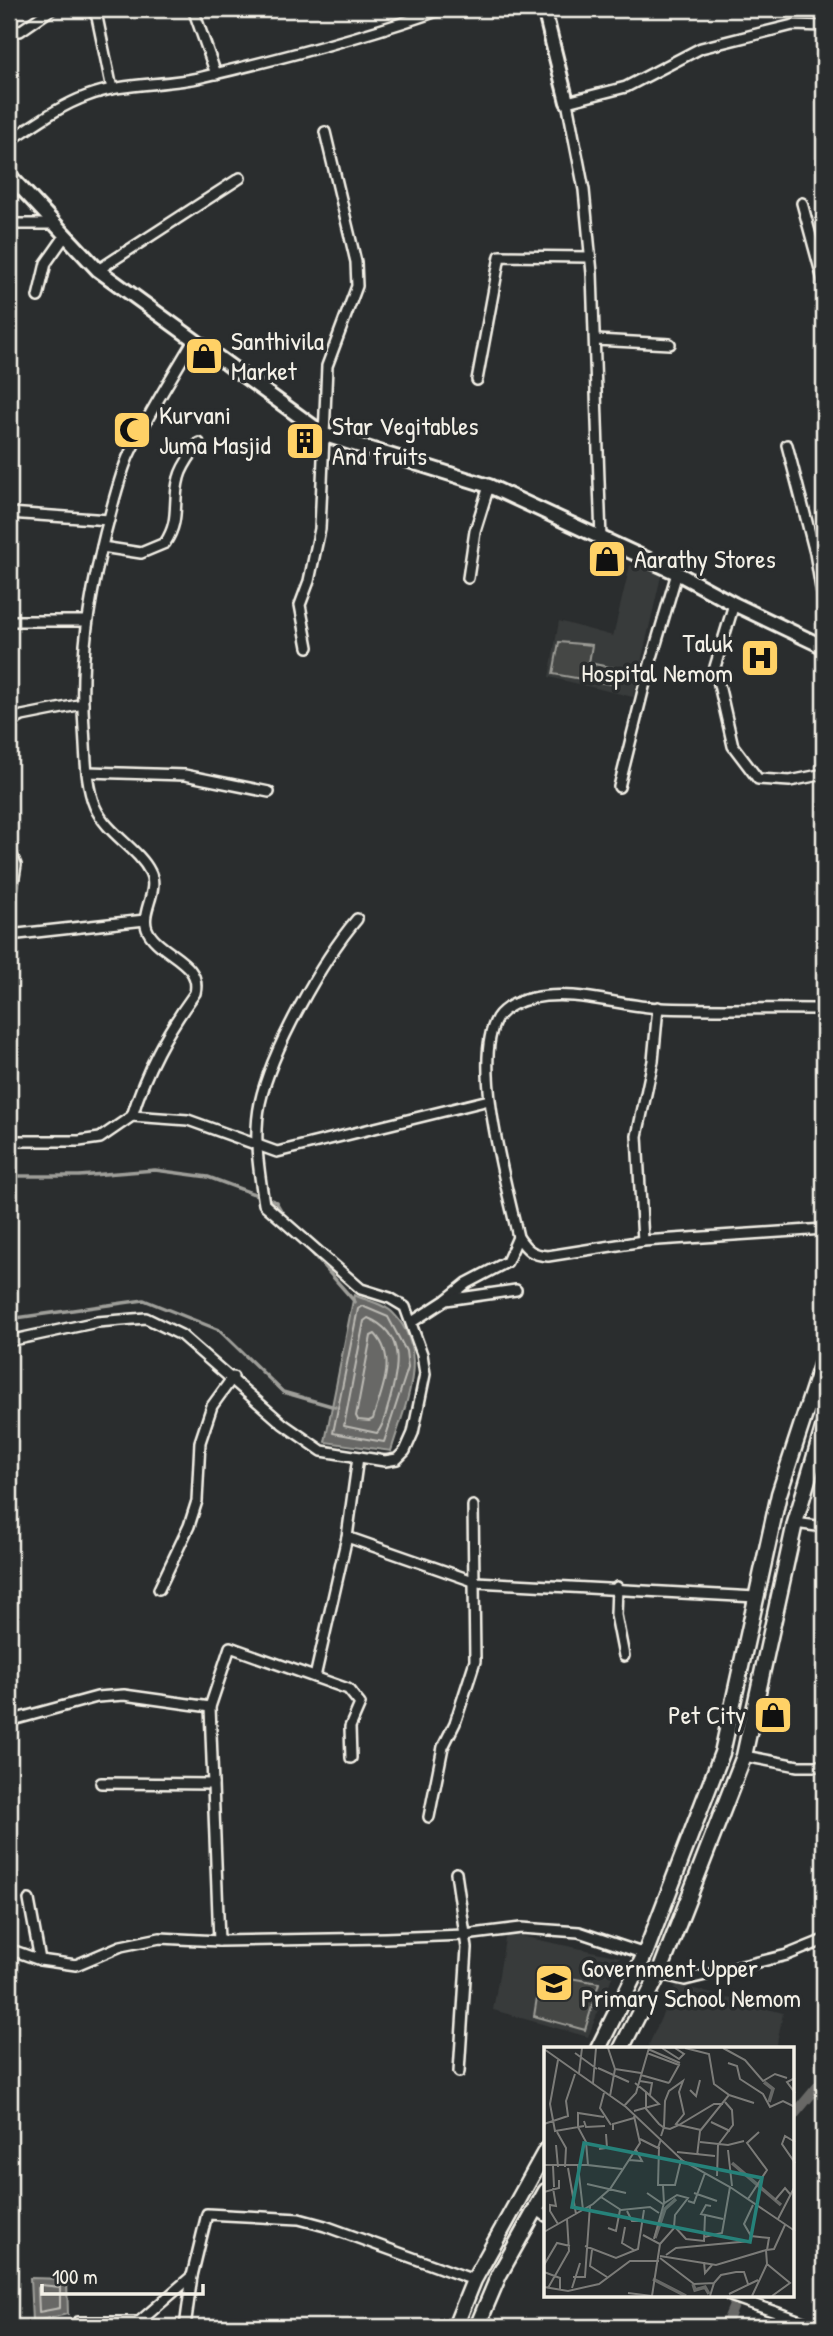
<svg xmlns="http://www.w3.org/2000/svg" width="833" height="2336" font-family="'Patrick Hand',sans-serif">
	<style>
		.built { fill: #373a3a }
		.green { fill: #444645; stroke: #9c9c96; stroke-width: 2 }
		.water { fill: #676866; stroke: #9f9f9a; stroke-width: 2 }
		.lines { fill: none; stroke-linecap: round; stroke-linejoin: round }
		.shore { stroke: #bcbab4; stroke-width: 2 }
		.stream { stroke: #9f9f9a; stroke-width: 3.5 }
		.canal { stroke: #676866; stroke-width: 10 }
		.street-casing { stroke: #f4f1e8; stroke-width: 14 }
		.secondary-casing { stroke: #f4f1e8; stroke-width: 18 }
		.primary-casing { stroke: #f4f1e8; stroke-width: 19 }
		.street { stroke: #2a2d2e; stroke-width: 9 }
		.secondary { stroke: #2a2d2e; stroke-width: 12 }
		.primary { stroke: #2a2d2e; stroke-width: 14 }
		.labels { text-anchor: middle; stroke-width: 7; stroke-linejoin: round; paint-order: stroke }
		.poi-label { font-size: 26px; fill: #f4f1e8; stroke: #2a2d2e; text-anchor: start }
		.inset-river { fill: none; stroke: #676866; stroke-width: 3.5 }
		.inset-road { fill: none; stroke: #7b7b78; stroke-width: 2 }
		.view { fill: #26827a; fill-opacity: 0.15; stroke: #26827a; stroke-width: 3.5 }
		.inset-edge { fill: none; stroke: #f4f1e8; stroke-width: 3.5 }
	</style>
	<rect width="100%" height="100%" fill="#2a2d2e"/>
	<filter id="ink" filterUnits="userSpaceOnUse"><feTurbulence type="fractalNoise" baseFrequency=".0143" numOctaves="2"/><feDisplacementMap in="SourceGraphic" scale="14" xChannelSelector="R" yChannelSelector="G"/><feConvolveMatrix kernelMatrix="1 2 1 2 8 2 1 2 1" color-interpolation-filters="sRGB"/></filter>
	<g filter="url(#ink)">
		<g class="built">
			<path d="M630,565l32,7 -29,125 -84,-20 10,-56 54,15z"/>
			<path d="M506,1933l114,24 -32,80 -95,-27z"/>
			<path d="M676,1984l107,29 -7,36h-129z"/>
		</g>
		<g class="green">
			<path d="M559,642l33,3 -3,18 31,6 -4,16 -63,-11z"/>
			<path d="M541,1973l58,10 -14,47 -51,-14z"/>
		</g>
		<g class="water">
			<path d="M354,1295c11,5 31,9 39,18 39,39 11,94 -2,138l-66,-9z"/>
			<path d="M30,2278l37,1 1,35 -36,8z"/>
		</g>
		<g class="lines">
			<g class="shore">
				<path d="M362,1306l26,11 18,34 2,17 -24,74 -51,-9 25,-124z"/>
				<path d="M368,1318c39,16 30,53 21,85 -3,9 -5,23 -12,30l-33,-7 20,-105z"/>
				<path d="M375,1334c23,25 6,57 -2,85l-4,2 -11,-1 -2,-4 15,-80z"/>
				<path d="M41,2285l19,2v21l-21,4 -1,-24z"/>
			</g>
			<g class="stream">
				<path d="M9,1176h70l76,-6 53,7 68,25 10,17"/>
				<path d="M305,1245l50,57"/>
				<path d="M9,1319l135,-19 75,30 64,62 52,15"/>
			</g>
			<g class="canal">
				<path d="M793,2116l31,-37"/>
				<path d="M725,2327l13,-31"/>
			</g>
			<g class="street-casing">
				<g id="street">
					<path d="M91,9l6,8 15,72"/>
					<path d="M193,9l23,65"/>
					<path d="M9,31h11l32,-22"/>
					<path d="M9,141c25,-16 50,-35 78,-45 36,-14 78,-10 115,-19 81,-19 163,-40 241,-68"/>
					<path d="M802,203l22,81"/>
					<path d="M9,224h45"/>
					<path d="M98,270l142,-92"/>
					<path d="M38,297l8,-34 19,-27"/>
					<path d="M596,340l74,4"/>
					<path d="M477,380l23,-124 90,1"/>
					<path d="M787,445l28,108 9,53"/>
					<path d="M9,513l100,7"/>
					<path d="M601,540l-9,-267 -8,-83 -17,-88 59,-15 75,-39 92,-23 31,1"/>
					<path d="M102,547l39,6 24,-10c16,-24 7,-40 14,-65 3,-13 13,-24 20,-35"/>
					<path d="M468,578l7,-47 14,-45"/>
					<path d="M734,604l-19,63 18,79 25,33 32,2 34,-7"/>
					<path d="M9,621h77"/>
					<path d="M308,647l-8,-42 9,-24 11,-52 7,-163 30,-80 -1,-24 -31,-130"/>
					<path d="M9,723l13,-7 61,-12"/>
					<path d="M87,772l98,3 84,17"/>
					<path d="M619,787l29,-116 29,-98"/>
					<path d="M9,848l7,17 -7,44"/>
					<path d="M9,935l136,-15"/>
					<path d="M824,1009c-54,-1 -109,1 -164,-1 -41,-2 -86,-19 -127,-10 -12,2 -29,9 -36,20 -26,44 10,169 21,219 9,13 14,18 30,19l95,-15 181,-12"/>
					<path d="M132,1116c14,-46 34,-83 63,-123 8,-32 -38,-39 -48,-64 -7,-18 13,-38 3,-57 -12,-24 -43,-38 -55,-65 -10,-23 -9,-54 -11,-79 -5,-69 5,-128 21,-194 7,-26 13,-53 23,-77 18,-40 43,-78 65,-116"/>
					<path d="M9,1141h70l21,-3 32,-22 56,4 89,32 212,-52"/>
					<path d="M643,1241l-6,-105 16,-75 5,-54"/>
					<path d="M447,1299l20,-16 40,-21 11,-25"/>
					<path d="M412,1322l34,-22 70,-10"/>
					<path d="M9,1341l88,-19 49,-4 35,17 102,89 39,27 63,10 12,-2 8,-8 8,-18 12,-59 -3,-20 -17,-47 -15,-9 -29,-9 -97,-85c-5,-33 -11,-67 -4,-101 11,-52 62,-143 97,-184"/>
					<path d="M358,1457l-11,80 129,45 280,15"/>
					<path d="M795,1523l29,4"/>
					<path d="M617,1587l-1,28 8,41"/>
					<path d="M159,1589l30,-63 8,-25 3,-59 12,-36 21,-29"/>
					<path d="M315,1677l32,-140"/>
					<path d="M9,1721l88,-24 27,-2 86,12"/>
					<path d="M744,1756l54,10h26"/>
					<path d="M101,1783l112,1"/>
					<path d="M429,1817l14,-70 12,-24 20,-62 -2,-155"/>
					<path d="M456,1873l11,75 -8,124"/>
					<path d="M29,1900l11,60"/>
					<path d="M219,1941l-9,-234 20,-60 118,42 12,15 -10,23 1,31"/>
					<path d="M9,1949l31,11 36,5 45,-19 39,-8 59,3 166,-3 80,-3 56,-7 58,4 66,22"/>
					<path d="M659,1974l26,6 102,-25 37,-15"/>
					<path d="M536,2209l10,7"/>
					<path d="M730,2296l88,31"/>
					<path d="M480,2319l16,8"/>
					<path d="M73,2327l5,-5h61l53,-46 15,-62 92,5 26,7 149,54"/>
					<path d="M185,2327l7,-51"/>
				</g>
			</g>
			<g class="secondary-casing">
				<g id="secondary">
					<path d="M544,9l23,93"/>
					<path d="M9,175l89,95 227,165 164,51 188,87 57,31 90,43"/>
				</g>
			</g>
			<g class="primary-casing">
				<g id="primary">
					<path d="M598,2049l47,-95 77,-201 57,-259 45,-138"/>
					<path d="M621,2049l38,-75 85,-218 51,-233 29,-98"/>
					<path d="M455,2327l19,-47 72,-130"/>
					<path d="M477,2327l22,-52 47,-84"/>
				</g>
			</g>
			<use href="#street" class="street"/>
			<use href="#secondary" class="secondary"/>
			<use href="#primary" class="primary"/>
		</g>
	</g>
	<defs>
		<g id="shop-square" transform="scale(2.0125)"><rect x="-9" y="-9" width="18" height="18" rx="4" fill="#ffd166" stroke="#2a2d2e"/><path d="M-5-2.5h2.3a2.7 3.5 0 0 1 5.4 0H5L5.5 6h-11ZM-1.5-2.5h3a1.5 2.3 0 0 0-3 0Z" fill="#111"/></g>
		<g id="mosque-square" transform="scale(2.0125)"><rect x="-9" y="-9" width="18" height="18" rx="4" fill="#ffd166" stroke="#2a2d2e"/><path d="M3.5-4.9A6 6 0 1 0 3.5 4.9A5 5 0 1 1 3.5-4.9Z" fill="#111"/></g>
		<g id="building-square" transform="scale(2.0125)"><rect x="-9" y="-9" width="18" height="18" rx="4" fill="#ffd166" stroke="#2a2d2e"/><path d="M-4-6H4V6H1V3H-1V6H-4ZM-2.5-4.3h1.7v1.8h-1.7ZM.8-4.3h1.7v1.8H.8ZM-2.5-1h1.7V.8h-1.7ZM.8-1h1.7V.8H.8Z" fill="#111"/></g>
		<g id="hospital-square" transform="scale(2.0125)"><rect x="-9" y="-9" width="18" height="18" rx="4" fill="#ffd166" stroke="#2a2d2e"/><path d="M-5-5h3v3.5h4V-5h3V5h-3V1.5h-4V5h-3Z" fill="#111"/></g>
		<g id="school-square" transform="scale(2.0125)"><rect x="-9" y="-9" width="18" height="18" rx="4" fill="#ffd166" stroke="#2a2d2e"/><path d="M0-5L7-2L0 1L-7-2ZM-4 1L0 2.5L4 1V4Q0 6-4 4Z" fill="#111"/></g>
	</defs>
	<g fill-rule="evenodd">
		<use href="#shop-square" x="204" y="356"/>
		<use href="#mosque-square" x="132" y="430"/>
		<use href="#building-square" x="305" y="441"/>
		<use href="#shop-square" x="607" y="559"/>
		<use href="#hospital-square" x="760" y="658"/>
		<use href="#shop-square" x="773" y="1715"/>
		<use href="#school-square" x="554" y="1983"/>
	</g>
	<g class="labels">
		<g class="poi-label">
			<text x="231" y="350">Santhivila<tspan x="231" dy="30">Market</tspan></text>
			<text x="159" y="424">Kurvani<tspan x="159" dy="30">Juma Masjid</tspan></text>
			<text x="332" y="435">Star Vegitables<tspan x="332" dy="30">And fruits</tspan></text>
			<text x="634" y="568">Aarathy Stores</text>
			<text x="733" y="652" text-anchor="end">Taluk<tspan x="733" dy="30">Hospital Nemom</tspan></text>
			<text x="746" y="1724" text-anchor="end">Pet City</text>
			<text x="581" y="1977">Government Upper<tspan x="581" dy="30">Primary School Nemom</tspan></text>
		</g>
	</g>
	<g transform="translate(544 2047)">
		<rect width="250" height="250" fill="#2a2d2e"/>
		<path class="inset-river" d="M220,35l9,7 -4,13M188,116l49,42M111,191l10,-29 11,-10M109,232l33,17M149,237l2,6 10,-3 4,7"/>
		<path class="inset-road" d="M64,1l7,21 -5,27M118,1l17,11 5,-5 -9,-6M141,1l24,6 5,30 15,11 -29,36 -3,25M179,1l22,12 18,21 12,-7 12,4M0,2l82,58 57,54 47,26 65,44M104,2l32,14M31,6l22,16M103,6l32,12 -10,18M14,13l-8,44 5,27 23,-4 8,15 2,23 34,4M184,16l9,3 3,13 23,15 7,13 13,-6 12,6M54,21l31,14M71,22l26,4M35,26l3,-25M97,28l28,8M251,31l-8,4 8,11M96,34l12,2 -2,12M49,36l3,-35M91,36l11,9v17l13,15 4,3h1l1,1 5,1 9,-4 -3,-1 8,-10 -5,-22 4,-11 -14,10 -4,10 -1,26 -3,9M146,43l6,6 4,-16M60,46l-4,15 11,17M185,48l25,8M80,59l12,-13 13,-45M90,64l25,-7 -13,-12M40,74l2,6 19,-1M167,75l19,9M0,77l24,-8 -2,-15 9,-27M40,79l-6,1v-14l26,4M69,83v-6l21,-6M157,83l-22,-5 35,-21h9M13,85l9,16 -1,19M96,92l18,9 3,-9M156,95l28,3 16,-4M251,95l-10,-6 -3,8 13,19M12,98l2,22M115,100l-1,38h17l6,-25M55,102l8,-1 -1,-14M184,103l4,36M133,105l38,4M85,113l13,1 -6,-11M0,118h44M9,119l1,21M34,119l5,44M24,121l8,46M173,129l1,-31 15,-20 -1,-15 -7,-8M43,137l39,9M9,141l3,18 -6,-1v6l8,13M0,145l15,-4v-8M103,146l16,11 14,-9 11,3 -13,17 -1,12M150,146l23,8M57,150l20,13 29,-3 9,6M204,152l19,-29 -20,-27 12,-11M231,153l10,-12 5,6M144,154l6,2 11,-30M209,158l-9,19 7,12 18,2 -2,12M167,159l-5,-1 -5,9 22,5M83,164l5,10h11M234,172l16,-31M81,180l-3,16 12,7M64,181l8,3 4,-21M0,185l49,-28 17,-15 30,-46 -6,-27M99,188l17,9 -8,52M160,190l18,-4 8,-46M110,192l10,-36 -1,-17M116,197l15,-17 11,12 18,2 1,-25M41,199l31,12 22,-9 6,-39M48,203l-2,16 17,11M122,208l10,-7 74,-7 1,-5M116,209l56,9 50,-15M116,211l34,26 20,-1 -4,13M160,215l1,11 7,-8M223,217l23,19 -18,13M0,218l13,-22 13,3M0,225l16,6v13M29,230h12l5,-71M170,236l7,-8 15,-3h8l4,12M0,240l24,4 31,-7 31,-23h29M4,241l21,-37 -2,-32M28,241l8,-25M84,246l24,3M185,247l29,-14M208,249l15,-32 -1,-14 8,-1 11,-24"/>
		<path class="view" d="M40,96l178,35 -12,64 -178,-35z"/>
		<rect width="250" height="250" class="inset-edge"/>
	</g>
	<rect width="833" height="2336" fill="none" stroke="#2a2d2e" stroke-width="35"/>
	<rect x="18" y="18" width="798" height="2301" fill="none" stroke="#f4f1e8" stroke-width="2.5" filter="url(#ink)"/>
	<path d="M42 2284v10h161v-10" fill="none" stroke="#f4f1e8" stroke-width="3.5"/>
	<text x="52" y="2284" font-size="21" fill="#f4f1e8" stroke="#2a2d2e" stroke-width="5" paint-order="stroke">100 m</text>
</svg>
